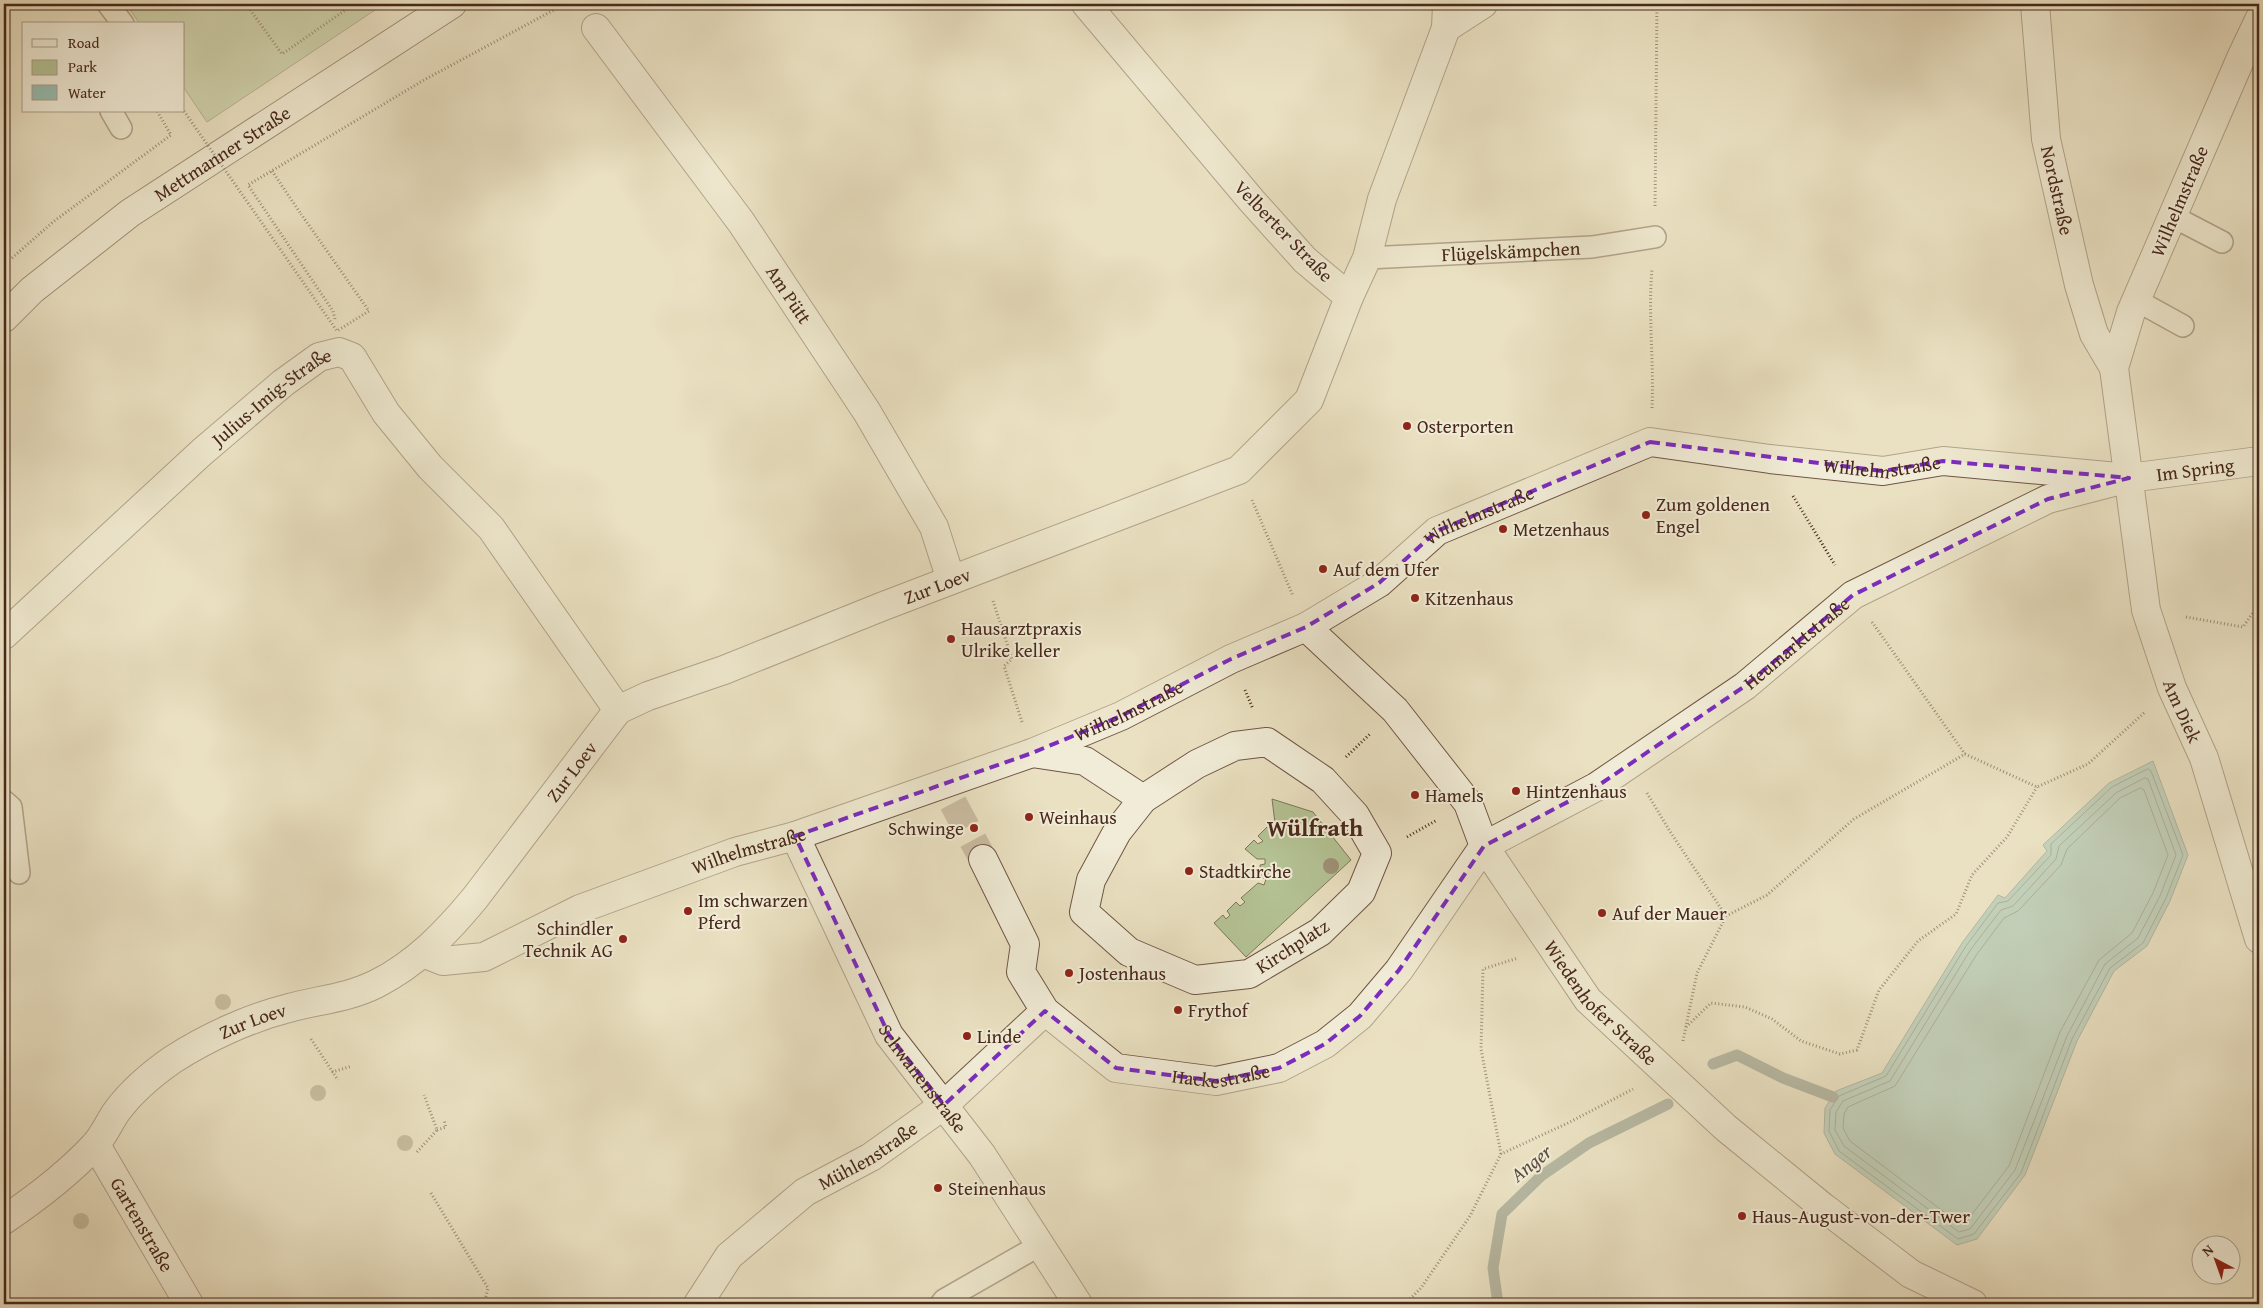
<svg xmlns="http://www.w3.org/2000/svg" width="2263" height="1308" font-family="'Gentium Book Plus',serif">
	<style>
		.green { fill: #b4c395; stroke: #7e7658 }
		.water { fill: #98beb2; stroke: #788276 }
		.lines { fill: none; stroke-linecap: round; stroke-linejoin: round }
		.shore { stroke: #707366; stroke-width: 1 }
		.stream { stroke: #788276; stroke-width: 11 }
		.street-tunnel { stroke: #cabca1; stroke-width: 28; stroke-dasharray: 28 14; stroke-linecap: butt }
		.lane-casing { stroke: #705645; stroke-width: 24 }
		.street-casing { stroke: #705645; stroke-width: 30 }
		.secondary-casing { stroke: #48281b; stroke-width: 30 }
		.path { stroke: #48281b; stroke-width: 3; stroke-dasharray: 1 2.5; stroke-linecap: butt }
		.lane { stroke: #f1ecd7; stroke-width: 21 }
		.street { stroke: #f1ecd7; stroke-width: 28 }
		.secondary { stroke: #f1ecd7; stroke-width: 28 }
		.path-bridge { stroke: #48281b; stroke-width: 3; stroke-dasharray: 1 2.5; stroke-linecap: butt }
		.tree { fill: #a09177 }
		.marked { fill: none; stroke: #7b2cbf; stroke-width: 4; stroke-dasharray: 10 6; stroke-linejoin: round }
		.poi-dot { fill: #8f2418; stroke: #f1ecd7; stroke-width: 2 }
		.labels { text-anchor: middle; stroke-width: 4; stroke-linejoin: round; paint-order: stroke }
		.street-label { font-size: 19px; fill: #48281b; stroke: #f1ecd7 }
		.poi-label { font-size: 19px; fill: #48281b; stroke: #f1ecd7; text-anchor: start }
		.water-label { font-size: 20px; font-style: italic; fill: #5c4e41; stroke: #f1ecd7 }
		.district-label { font-size: 24px; font-weight: bold; fill: #48281b; stroke: #f1ecd7 }
	</style>
	<rect width="100%" height="100%" fill="#eae1c2"/>
	<filter id="stains"><feTurbulence type="fractalNoise" baseFrequency=".004" numOctaves="4"/><feColorMatrix values="0 0 0 0 .2 0 0 0 0 .09 0 0 0 0 .02 0 0 0 .5 -.17"/></filter>
	<radialGradient id="worn" r=".72"><stop offset=".6" stop-color="#630" stop-opacity="0"/><stop offset="1" stop-color="#630" stop-opacity=".3"/></radialGradient>
	<g class="green">
		<path d="M126,4h258l-177,118 -23,-34v-64h-44z"/>
		<path d="M1272,799l41,13 38,48 -105,97 -32,-34 9,-8 3,4 4,-4 -3,-4 9,-9 4,4 5,-4 -4,-4 17,-15 6,2 2,-6 -5,-2 -1,-12 5,-1v-5h-8l-12,-10 9,-9 4,4 5,-3 -5,-5 9,-9 6,2 2,-6z"/>
	</g>
	<path class="water" d="M2153,761l35,94 -18,46 -23,45 -33,25 -37,70 -52,134 -48,64 -20,6 -122,-91 -11,-21 1,-25 11,-17 46,-18 80,-130 36,-48 7,3 42,-47 -4,-6 66,-62z"/>
	<g class="lines">
		<g class="shore">
			<path d="M2148,769l3,2 32,84 -17,43 -23,45 -33,25 -38,71 -51,134 -47,61 -16,5 -119,-88 -10,-20 1,-21 9,-14 47,-20 80,-130 32,-43 10,-2 43,-46v-11l61,-57z"/>
			<path d="M2145,778l3,1 28,76 -16,41 -22,42 -33,26 -38,72 -52,134 -45,59 -11,3 -115,-86 -9,-16 1,-18 7,-11 47,-20 81,-132 30,-39 12,-4 43,-47 3,-13 57,-53z"/>
			<path d="M2141,788l3,2 24,65 -15,38 -21,40 -33,27 -39,72 -51,134 -43,56 -6,2 -110,-83 -7,-13 1,-14 4,-7 47,-21 82,-132 27,-36 14,-7 43,-46 6,-16 53,-51z"/>
		</g>
		<g class="stream">
			<path d="M1713,1064l24,-9 46,23 50,19"/>
			<path d="M1498,1304l-5,-36 9,-54 39,-38 48,-33 79,-39"/>
		</g>
		<path class="street-tunnel" d="M953,803l30,56"/>
		<g class="lane-casing">
			<g id="lane">
				<path d="M108,4l15,20"/>
				<path d="M111,111l10,17"/>
				<path d="M2172,216l50,26"/>
				<path id="s1" d="M1367,258l225,-11 63,-10"/>
				<path d="M2136,300l47,26"/>
				<path d="M4,801l7,6 8,66"/>
				<path d="M941,1304l3,-4 96,-55"/>
			</g>
		</g>
		<g class="street-casing">
			<g id="street">
				<path id="s2" d="M2035,4l11,135 33,146 15,49 20,34"/>
				<path id="s3" d="M2259,20l-18,38 -110,254 -17,56 32,242 26,78 32,70 55,181"/>
				<path id="s4" d="M596,28l145,194 126,190 67,115 17,53"/>
				<path d="M1446,28l37,-24"/>
				<path d="M1349,297l18,-39 15,-59 64,-171 1,-24"/>
				<path id="s5" d="M1306,627l89,83 73,93 16,43 104,154 138,128 97,79 88,67 62,30"/>
				<path id="s6" d="M4,635l198,-183 81,-69 36,-26 20,-5 13,5 34,56 44,54 61,61 127,182"/>
				<path d="M1267,742l56,38 32,35 22,38 -16,39 -41,40 -71,42 -54,6 -66,-28 -45,-40 7,-32 26,-48 26,-33 54,-35 38,-18z"/>
				<path d="M1032,753l53,8 58,38"/>
				<path id="s7" d="M795,836l94,199 93,120 96,149"/>
				<path id="s8" d="M983,859l42,85 -4,28 24,39 71,57 100,13 63,-13 46,-24 35,-28 39,-46 85,-124 112,-59 149,-101 108,-91 195,-96 81,-21 130,-17"/>
				<path id="s9" d="M423,953l20,8 41,-4 96,-48 155,-57 60,-16 237,-83 89,-37 110,-57 75,-32 73,-44 58,-52 213,-89 120,17 113,12 60,-10 186,17"/>
				<path id="s10" d="M96,1145l93,159"/>
				<path id="s11" d="M4,1220c31,-21 64,-46 90,-74 10,-10 15,-24 23,-35 14,-19 35,-37 55,-51 34,-22 77,-42 117,-52 29,-8 59,-10 87,-24 40,-20 71,-52 99,-86l143,-188 30,-14 76,-26 157,-63 358,-137 70,-70 40,-103 -44,-37 -53,-59 -166,-197"/>
				<path id="s12" d="M698,1304l31,-48 76,-64 66,-35 73,-52 101,-94"/>
			</g>
		</g>
		<g class="secondary-casing">
			<g id="secondary">
				<path id="s13" d="M4,318l28,-28 98,-77 322,-209"/>
			</g>
		</g>
		<g class="path">
			<path d="M246,4l36,50 72,-50"/>
			<path d="M272,171l29,43"/>
			<path d="M1655,206l2,-202"/>
			<path d="M12,258l41,-36 118,-87 -14,-24"/>
			<path d="M335,319l-2,-8 -85,-126 176,-105 141,-76"/>
			<path d="M1652,408c2,-47 -4,-92 0,-139"/>
			<path d="M1793,496l42,69"/>
			<path d="M1252,500l41,96"/>
			<path d="M993,601l19,58 -8,7 18,56"/>
			<path d="M2186,617l57,10 16,-23"/>
			<path d="M1872,622l93,132"/>
			<path d="M1245,690l8,19"/>
			<path d="M1346,757l25,-24"/>
			<path d="M1647,793l24,40 55,83"/>
			<path d="M1407,837l30,-17"/>
			<path d="M1686,1027l25,-24 34,4 27,12 29,22 39,13 17,-4 22,-60 39,-49 38,-27 16,-39 35,-38 30,-50"/>
			<path d="M311,1039l27,41"/>
			<path d="M1683,1041l14,-68 29,-57 41,-21 87,-76 111,-65 72,33 51,-23 57,-52"/>
			<path d="M332,1072l20,-6"/>
			<path d="M437,1130l9,-3 -2,-7"/>
			<path d="M417,1152l20,-22 -13,-35"/>
			<path d="M1501,1154l-20,-105 2,-80 35,-11"/>
			<path d="M431,1193l57,95 -4,16"/>
			<path d="M257,1304l5,-4"/>
			<path d="M1405,1304l16,-16 49,-72 31,-62 67,-31 65,-34"/>
		</g>
		<use href="#lane" class="lane"/>
		<use href="#street" class="street"/>
		<use href="#secondary" class="secondary"/>
		<path class="path-bridge" d="M184,111l153,220 32,-20 -68,-97"/>
	</g>
	<g class="tree">
		<circle cx="1331" cy="866" r="8"/>
		<circle cx="223" cy="1002" r="8"/>
		<circle cx="318" cy="1093" r="8"/>
		<circle cx="405" cy="1143" r="8"/>
		<circle cx="81" cy="1221" r="8"/>
	</g>
	<path d="M0 0H2263V1308H0ZM1650,442l233,29 60,-10 186,17 -81,21 -195,96 -108,91 -149,101 -112,59 -85,124 -39,46 -35,28 -46,24 -63,13 -100,-13 -71,-57 -101,94 -55,-70 -94,-199 237,-83 89,-37 110,-57 75,-32 73,-44 58,-52z" fill="#eae1c2" fill-opacity=".55" fill-rule="evenodd"/>
	<path class="marked" d="M1650,442l233,29 60,-10 186,17 -81,21 -195,96 -108,91 -149,101 -112,59 -85,124 -39,46 -35,28 -46,24 -63,13 -100,-13 -71,-57 -101,94 -55,-70 -94,-199 237,-83 89,-37 110,-57 75,-32 73,-44 58,-52z"/>
	<g class="poi-dot">
		<circle cx="1407" cy="426" r="5"/>
		<circle cx="1646" cy="515" r="5"/>
		<circle cx="1503" cy="529" r="5"/>
		<circle cx="1323" cy="569" r="5"/>
		<circle cx="1415" cy="598" r="5"/>
		<circle cx="951" cy="639" r="5"/>
		<circle cx="1516" cy="791" r="5"/>
		<circle cx="1415" cy="795" r="5"/>
		<circle cx="1029" cy="817" r="5"/>
		<circle cx="974" cy="828" r="5"/>
		<circle cx="1189" cy="871" r="5"/>
		<circle cx="688" cy="911" r="5"/>
		<circle cx="1602" cy="913" r="5"/>
		<circle cx="623" cy="939" r="5"/>
		<circle cx="1069" cy="973" r="5"/>
		<circle cx="1178" cy="1010" r="5"/>
		<circle cx="967" cy="1036" r="5"/>
		<circle cx="938" cy="1188" r="5"/>
		<circle cx="1742" cy="1216" r="5"/>
	</g>
	<g class="labels">
		<g class="street-label">
			<text dy="7" stroke="none"><textPath href="#s13" startOffset="274">Mettmanner Straße</textPath></text>
			<text dy="7" stroke="none"><textPath href="#s2" startOffset="188">Nordstraße</textPath></text>
			<text transform="translate(2179 201) rotate(-67)" y="7">Wilhelmstraße</text>
			<text transform="translate(1284 231) rotate(46)" y="7">Velberter Straße</text>
			<text dy="7" stroke="none"><textPath href="#s1" startOffset="144">Flügelskämpchen</textPath></text>
			<text dy="7" stroke="none"><textPath href="#s4" startOffset="329">Am Pütt</textPath></text>
			<text dy="7" stroke="none"><textPath href="#s6" startOffset="359">Julius-Imig-Straße</textPath></text>
			<text dy="7" stroke="none"><textPath href="#s9" startOffset="1578">Wilhelmstraße</textPath></text>
			<text dy="7" stroke="none"><textPath href="#s8" startOffset="1548">Im Spring</textPath></text>
			<text dy="7" stroke="none"><textPath href="#s9" startOffset="1158">Wilhelmstraße</textPath></text>
			<text dy="7" stroke="none"><textPath href="#s11" startOffset="1164">Zur Loev</textPath></text>
			<text dy="7" stroke="none"><textPath href="#s8" startOffset="1106">Heumarktstraße</textPath></text>
			<text dy="7" stroke="none"><textPath href="#s9" startOffset="754">Wilhelmstraße</textPath></text>
			<text dy="7" stroke="none"><textPath href="#s3" startOffset="729">Am Diek</textPath></text>
			<text dy="7" stroke="none"><textPath href="#s11" startOffset="744">Zur Loev</textPath></text>
			<text dy="7" stroke="none"><textPath href="#s9" startOffset="349">Wilhelmstraße</textPath></text>
			<text transform="translate(1292 946) rotate(-33)" y="7">Kirchplatz</text>
			<text dy="7" stroke="none"><textPath href="#s5" startOffset="482">Wiedenhofer Straße</textPath></text>
			<text dy="7" stroke="none"><textPath href="#s11" startOffset="324">Zur Loev</textPath></text>
			<text dy="7" stroke="none"><textPath href="#s8" startOffset="366">Hackestraße</textPath></text>
			<text dy="7" stroke="none"><textPath href="#s7" startOffset="275">Schwanenstraße</textPath></text>
			<text dy="7" stroke="none"><textPath href="#s12" startOffset="229">Mühlenstraße</textPath></text>
			<text dy="7" stroke="none"><textPath href="#s10" startOffset="92">Gartenstraße</textPath></text>
		</g>
		<g class="poi-label">
			<text x="1417" y="433">Osterporten</text>
			<text x="1656" y="511">Zum goldenen<tspan x="1656" dy="22">Engel</tspan></text>
			<text x="1513" y="536">Metzenhaus</text>
			<text x="1333" y="576">Auf dem Ufer</text>
			<text x="1425" y="605">Kitzenhaus</text>
			<text x="961" y="635">Hausarztpraxis<tspan x="961" dy="22">Ulrike keller</tspan></text>
			<text x="1526" y="798">Hintzenhaus</text>
			<text x="1425" y="802">Hamels</text>
			<text x="1039" y="824">Weinhaus</text>
			<text x="964" y="835" text-anchor="end">Schwinge</text>
			<text x="1199" y="878">Stadtkirche</text>
			<text x="698" y="907">Im schwarzen<tspan x="698" dy="22">Pferd</tspan></text>
			<text x="1612" y="920">Auf der Mauer</text>
			<text x="613" y="935" text-anchor="end">Schindler<tspan x="613" dy="22">Technik AG</tspan></text>
			<text x="1079" y="980">Jostenhaus</text>
			<text x="1188" y="1017">Frythof</text>
			<text x="977" y="1043">Linde</text>
			<text x="948" y="1195">Steinenhaus</text>
			<text x="1752" y="1223">Haus-August-von-der-Twer</text>
		</g>
		<g class="water-label">
			<text transform="translate(1531 1163) rotate(-39)" y="7">Anger</text>
		</g>
		<g class="district-label">
			<text x="1315" y="836">Wülfrath</text>
		</g>
	</g>
	<rect width="2263" height="1308" fill="none" stroke="#eae1c2" stroke-width="20"/>
	<rect x="5" y="5" width="2253" height="1298" fill="none" stroke="#48281b" stroke-width="2.5"/>
	<rect x="10" y="10" width="2243" height="1288" fill="none" stroke="#48281b"/>
	<rect x="22" y="22" width="162" height="90" fill="#f1ecd7" stroke="#ad9e8c"/>
	<rect x="32" y="39" width="25" height="8" fill="#f1ecd7" stroke="#ad9e8c"/>
	<text x="68" y="48" font-size="15" fill="#48281b">Road</text>
	<rect x="32" y="60" width="25" height="15" fill="#b4c395" stroke="#ad9e8c"/>
	<text x="68" y="72" font-size="15" fill="#48281b">Park</text>
	<rect x="32" y="85" width="25" height="15" fill="#98beb2" stroke="#ad9e8c"/>
	<text x="68" y="98" font-size="15" fill="#48281b">Water</text>
	<g transform="translate(2216 1260) rotate(319)"><circle r="24" fill="#f1ecd7" stroke="#ad9e8c"/>
	<path d="M0-4L9 19L0 12L-9 19Z" fill="#8f2418"/>
	<text y="-8" font-size="14" font-weight="bold" text-anchor="middle" fill="#48281b">N</text>
	</g>
	<rect width="100%" height="100%" filter="url(#stains)"/>
	<rect width="100%" height="100%" fill="url(#worn)"/>
</svg>
